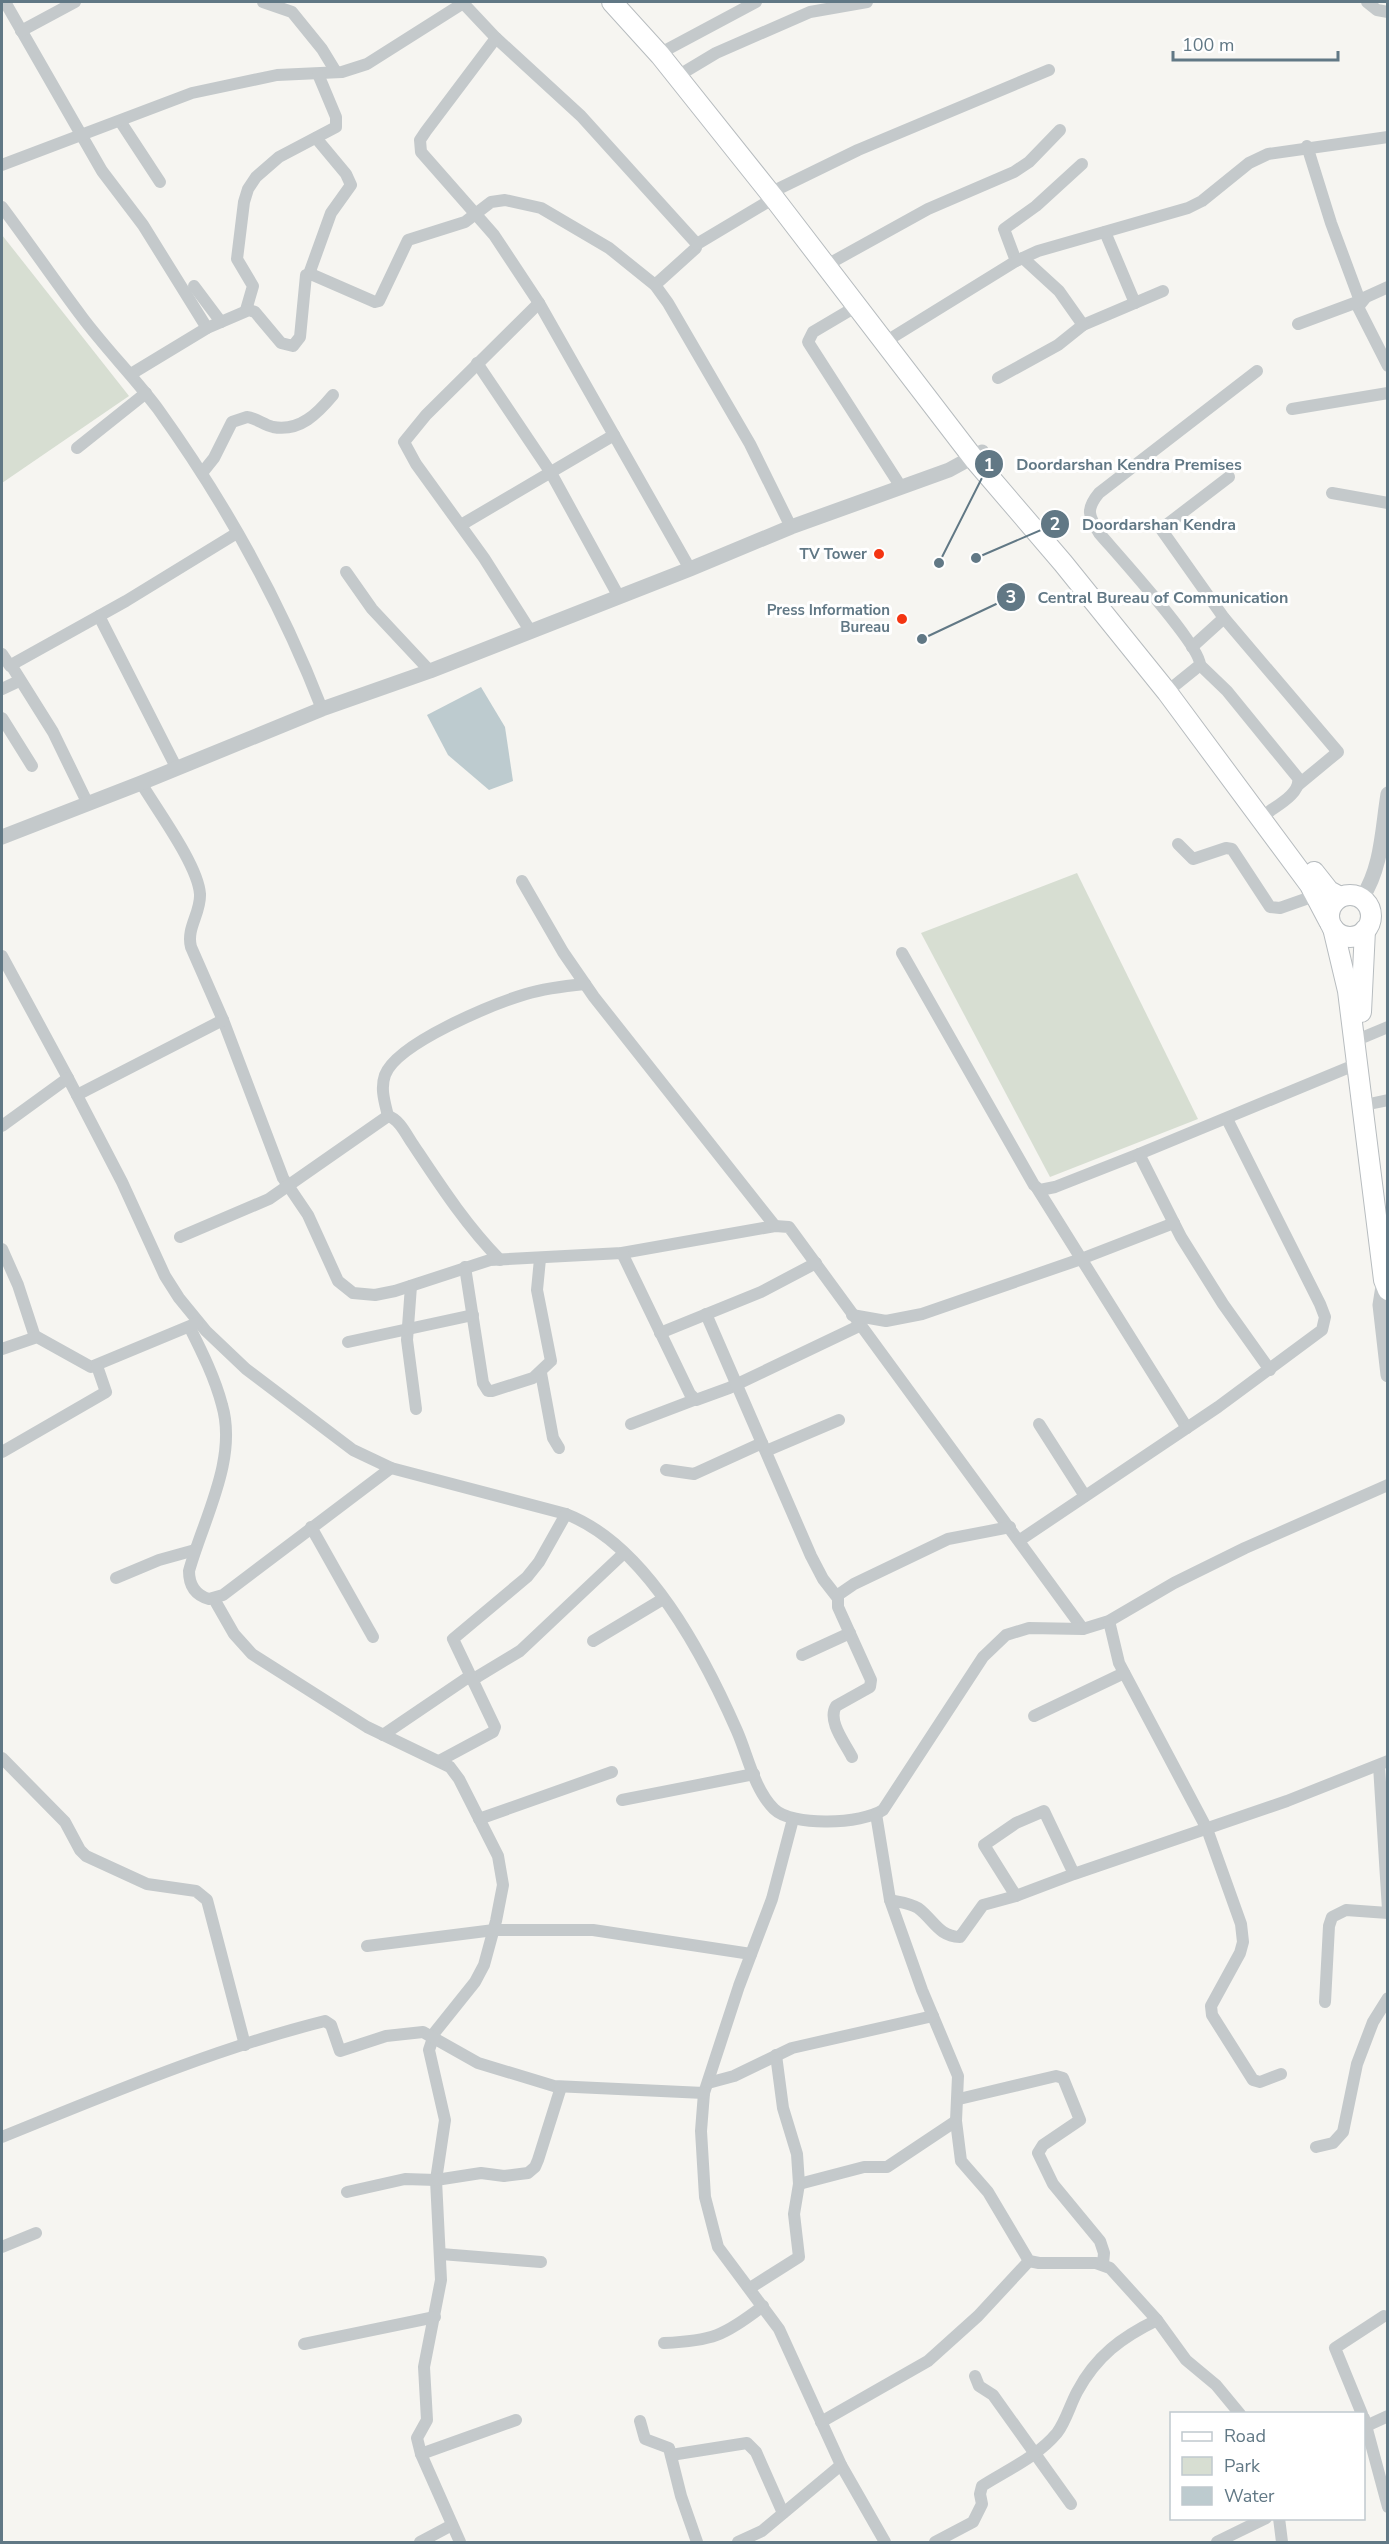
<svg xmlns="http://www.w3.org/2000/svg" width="1389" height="2544" font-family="'Nunito Sans',sans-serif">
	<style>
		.green { fill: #d7ded2 }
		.water { fill: #bdcbcf }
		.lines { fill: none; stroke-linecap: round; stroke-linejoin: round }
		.primary-casing { stroke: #b7bcbf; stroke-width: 22 }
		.minor { stroke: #c4c9cb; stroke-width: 12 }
		.tertiary { stroke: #c4c9cb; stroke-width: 15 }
		.primary { stroke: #fff; stroke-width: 20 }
		.poi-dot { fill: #f43512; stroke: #fff; stroke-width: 2 }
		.labels { text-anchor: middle; stroke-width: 6; stroke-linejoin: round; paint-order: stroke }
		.poi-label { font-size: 15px; font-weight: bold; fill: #617885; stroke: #fff; text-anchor: end }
		.leader { fill: none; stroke: #617885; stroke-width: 2 }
		.callout-dot { fill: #617885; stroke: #fff; stroke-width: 2 }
		.mark-label { font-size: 18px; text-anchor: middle; font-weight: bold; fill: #fff }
		.callout-label { font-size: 16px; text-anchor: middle; font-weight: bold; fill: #617885; stroke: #fff; stroke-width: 6; stroke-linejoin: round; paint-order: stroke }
	</style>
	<rect width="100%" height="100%" fill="#f6f5f1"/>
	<g class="green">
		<path d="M2,235l127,161 -127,87z"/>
		<path d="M1077,873l121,246 -148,58 -129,-244z"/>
	</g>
	<path class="water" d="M481,687l24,40 8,54 -24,9 -41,-35 -21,-40z"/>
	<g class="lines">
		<g class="primary-casing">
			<g id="primary">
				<path d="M612,2l48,53 114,143 200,261 89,104 104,129 143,193 19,36"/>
				<path d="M1314,872l15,19 11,6"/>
				<circle cx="1350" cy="916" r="21"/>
				<path d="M1333,928l15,63 36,289 4,10"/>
				<path d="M1361,1012l4,-82"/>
			</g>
		</g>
		<g class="minor">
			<path d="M5,2l97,169 41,54 64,103"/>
			<path d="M263,2l29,10 30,37 14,23"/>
			<path d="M1367,2l10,8 11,2"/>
			<path d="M463,3l33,35 85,78 115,127v5l-41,37"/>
			<path d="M21,31l54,-29"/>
			<path d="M496,38l-70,93 -6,9 1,12 73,83 45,68 151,266"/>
			<path d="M668,49l88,-47"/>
			<path d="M686,71l30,-18 94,-41 57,-10"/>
			<path d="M120,121l40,61"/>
			<path d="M2,165l190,-72 85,-18 65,-3 25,-8 98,-62"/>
			<path d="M778,189l80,-39 191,-80"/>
			<path d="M2,207c27,36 53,74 80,110 24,32 52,60 76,92 66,92 123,194 164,300"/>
			<path d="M1105,232l30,71"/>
			<path d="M697,244l77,-46"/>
			<path d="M1023,258l36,33 24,34 80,-34"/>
			<path d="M834,261l94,-52 86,-37 15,-10 31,-32"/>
			<path d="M1016,261l-12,-32 32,-23 46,-42"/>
			<path d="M309,274l22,-61 20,-28 -5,-11 -30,-36"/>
			<path d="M194,286l27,36"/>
			<path d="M1388,287l-22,10 -8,10 30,59"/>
			<path d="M857,306l-44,26 -5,10 93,145"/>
			<path d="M246,310l7,-24 -16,-27 7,-57 4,-13 8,-12 23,-20 57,-30v-10l-18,-43"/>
			<path d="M1298,324l62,-23 -29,-78 -24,-77"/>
			<path d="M893,337l123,-76 22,-10 150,-43 14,-7 47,-38 19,-9 120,-17"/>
			<path d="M477,363l74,110 68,124"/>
			<path d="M131,374l76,-46 42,-18 6,2 26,31 12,3 7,-9 6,-62h7l62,27 4,-1 29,-61 57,-18 26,-20 14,-2 36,8 68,40 46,37 13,18 82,141 41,83"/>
			<path d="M998,378l60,-33 25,-20"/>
			<path d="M1292,409l96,-16"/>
			<path d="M77,448l69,-55"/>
			<path d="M202,473l12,-15 18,-36 15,-5c9,1 17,8 26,10 27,5 45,-14 60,-32"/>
			<path d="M1332,493l56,10"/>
			<path d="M461,525l153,-90"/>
			<path d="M346,572l26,37 58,62"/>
			<path d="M99,616l78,153"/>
			<path d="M1224,618l114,134 -40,33"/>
			<path d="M531,632l-47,-74 -68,-94 -12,-22 22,-27 113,-112"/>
			<path d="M1192,647l32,-29 -63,-89 68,-52"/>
			<path d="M2,654l8,12"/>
			<path d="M1200,665l27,26 71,87c3,14 -18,26 -28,33"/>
			<path d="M1174,686l26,-21c1,-19 -84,-112 -101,-132 -10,-17 -14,-23 0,-40l158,-122"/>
			<path d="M2,689l17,-8"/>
			<path d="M2,718l30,48"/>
			<path d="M141,783c16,27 57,82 59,111 1,19 -14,34 -9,53l32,73 60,158 25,37 30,66 15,12 22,2 20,-4 95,-31 132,-7 153,-27 14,1 294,402"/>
			<path d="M87,802l-34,-70 -42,-67 115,-64 111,-68"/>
			<path d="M1178,844l15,15 33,-11 6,1 38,58 10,1 37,-13"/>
			<path d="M522,881l41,71 31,45 181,229"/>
			<path d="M902,953l132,232 6,5 15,-3 84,-33 218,-90"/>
			<path d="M2,956l66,122 54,104 43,94 14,22 27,33 40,38 107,81 38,18 175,46c81,31 138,142 171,217 11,25 17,58 37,78 18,18 88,15 109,1l100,-153 23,-22 23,-7 54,1 26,-8 65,-38 71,-35 143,-63"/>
			<path d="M1364,1037l24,-10"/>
			<path d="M77,1095l146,-75"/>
			<path d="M1374,1103l14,-3"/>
			<path d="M388,1116c-3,-13 -8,-27 -3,-41 12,-32 108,-71 141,-81 20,-6 39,-8 59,-10"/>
			<path d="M2,1126l66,-48"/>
			<path d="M1139,1154l42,83 42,67 47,66"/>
			<path d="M1037,1188l150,240"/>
			<path d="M180,1237l89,-38 119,-83c11,3 18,18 24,27 28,42 53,81 88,117"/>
			<path d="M2,1249l16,36 17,52"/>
			<path d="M622,1253l68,141 6,6 33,-12 130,-62"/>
			<path d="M465,1267l18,116 5,8h4l41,-13 18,-17 -14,-71 3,-31"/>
			<path d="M411,1286l-4,54 9,69"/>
			<path d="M706,1314l105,242 12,23 14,18"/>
			<path d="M852,1315l34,6 36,-7 159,-55 93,-36"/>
			<path d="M190,1328c12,24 25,50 32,77 16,54 -19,115 -33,166 0,14 6,24 20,28l14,-4 168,-127"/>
			<path d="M660,1333l101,-41 55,-29"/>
			<path d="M348,1342l125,-27"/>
			<path d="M2,1349l35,-12 54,30 106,-44"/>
			<path d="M541,1373l12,65 6,10"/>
			<path d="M631,1424l63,-24"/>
			<path d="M1039,1424l46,72"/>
			<path d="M766,1451l73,-31"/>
			<path d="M2,1452l104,-60 -9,-26"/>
			<path d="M666,1470l28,4 68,-31"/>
			<path d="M311,1527l62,110"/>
			<path d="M1020,1540l198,-133 104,-77 3,-13 -5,-13 -93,-185"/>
			<path d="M116,1578l43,-18 36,-10"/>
			<path d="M214,1599l20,35 18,20 115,73 83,40 9,12 39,77 5,29 -7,36 -12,44 -9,17 -40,50 -6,18 16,70 -9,60 5,100 -17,87 3,53 -10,18 4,16 39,88"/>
			<path d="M1109,1621l10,42 88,166 34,95 2,18 -3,11 -29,53 1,9 41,65 7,2 21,-8"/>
			<path d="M593,1641l70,-42"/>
			<path d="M802,1655l48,-22"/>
			<path d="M472,1680l48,-29 104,-98"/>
			<path d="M1034,1716l90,-43"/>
			<path d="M383,1735l87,-59"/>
			<path d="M852,1757c-7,-14 -25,-36 -16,-51l34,-19 1,-7 -33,-73v-12l16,-11 94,-45 62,-12"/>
			<path d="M2,1758l63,64 15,28 6,6 61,28 49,7 11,9 38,145"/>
			<path d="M439,1761l54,-29 2,-5 -42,-88 74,-62 12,-15 27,-48"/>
			<path d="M1379,1766l9,144"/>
			<path d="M622,1800l132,-26"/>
			<path d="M876,1814l14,86 32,90 36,86 -2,45 5,40 27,31 41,69 10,2h57l14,5 47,52 29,40 30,25 24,29"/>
			<path d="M479,1819l133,-47"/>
			<path d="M793,1819l-21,80 -33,87 -35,107 -3,38 4,66 13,50 61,82 62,136 44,77"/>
			<path d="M1074,1874l-58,22 -32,-51 32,-22 28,-12 30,63 213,-73 101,-40"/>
			<path d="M890,1900c9,2 20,3 28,8 16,12 20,28 42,29l23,-32 33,-9"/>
			<path d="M367,1946l127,-16h99l158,24"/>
			<path d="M1325,2002l4,-76 3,-9 14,-7 42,3"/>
			<path d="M708,2083l26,-7 58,-28 141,-32"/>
			<path d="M959,2099l97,-23 7,2 17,42 -37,25 -5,8 15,31 47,57 4,12 -1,11"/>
			<path d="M2,2137c104,-42 214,-89 323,-116l6,4 9,26 46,-15 37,-4 55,31 76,23 150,7"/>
			<path d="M1316,2147l17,-4 10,-11 14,-68 16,-42 15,-24"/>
			<path d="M799,2184l65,-17h23l69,-46"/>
			<path d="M347,2192l58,-13 31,1 45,-7 23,3 24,-3 7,-6 3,-7 23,-73"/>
			<path d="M2,2247l34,-14"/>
			<path d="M441,2254l100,8"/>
			<path d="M750,2288l49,-31 -5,-43 5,-30 -2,-30 -14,-46 -7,-53"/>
			<path d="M664,2343c48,-2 60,-7 99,-37"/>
			<path d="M304,2344l131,-27"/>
			<path d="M975,2376l4,10 14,9 78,109"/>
			<path d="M1362,2414l-27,-66 49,-32"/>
			<path d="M1364,2418l24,89"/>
			<path d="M640,2421l5,18 24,9 12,48 16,46"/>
			<path d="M821,2422l107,-61 50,-45 51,-55"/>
			<path d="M1364,2427l24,-11"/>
			<path d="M421,2454l95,-34"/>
			<path d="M671,2455l76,-12 9,9 27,61"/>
			<path d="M1279,2518l3,24"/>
			<path d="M420,2542l32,-17"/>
			<path d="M738,2542l24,-11 79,-66"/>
			<path d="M935,2542l38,-20 9,-18 -2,-10 2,-8c25,-16 55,-29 75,-53 9,-12 13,-28 20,-41 19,-36 45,-55 80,-72"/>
			<path d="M1217,2542l49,-24"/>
		</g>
		<g class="tertiary">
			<path d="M2,837l139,-54 181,-74 108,-38 260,-102 101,-42 158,-57 33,-18"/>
			<path d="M1362,898c20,-31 20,-67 26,-104"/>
			<path d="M1384,1280l-4,25 8,70"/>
		</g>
		<use href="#primary" class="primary"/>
	</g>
	<g class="poi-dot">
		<circle cx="879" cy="554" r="6"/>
		<circle cx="902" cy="619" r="6"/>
	</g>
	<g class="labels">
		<g class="poi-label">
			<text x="867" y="559">TV Tower</text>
			<text x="890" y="615">Press Information<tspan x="890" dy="17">Bureau</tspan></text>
		</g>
	</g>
	<path class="leader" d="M939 563L989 464M976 558L1055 524M922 639L1011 597"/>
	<g class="callout-dot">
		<circle cx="939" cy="563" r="6"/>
		<circle cx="976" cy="558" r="6"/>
		<circle cx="922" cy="639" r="6"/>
		<circle cx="989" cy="464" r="15"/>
		<circle cx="1055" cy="524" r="15"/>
		<circle cx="1011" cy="597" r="15"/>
	</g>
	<g class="mark-label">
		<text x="989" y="471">1</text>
		<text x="1055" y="530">2</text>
		<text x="1011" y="603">3</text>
	</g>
	<g class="callout-label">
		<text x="1129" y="470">Doordarshan Kendra Premises</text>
		<text x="1159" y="530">Doordarshan Kendra</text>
		<text x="1163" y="603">Central Bureau of Communication</text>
	</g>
	<rect width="1389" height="2544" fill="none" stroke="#617885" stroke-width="6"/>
	<rect x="1170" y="2412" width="195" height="108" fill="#ffffff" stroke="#c0c9ce" stroke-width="1.5"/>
	<rect x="1182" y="2432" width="30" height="9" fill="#ffffff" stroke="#c0c9ce" stroke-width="1.5"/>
	<text x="1224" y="2442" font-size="18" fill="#617885">Road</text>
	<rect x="1182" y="2457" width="30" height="18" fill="#d7ded2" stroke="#c0c9ce" stroke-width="1.5"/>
	<text x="1224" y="2472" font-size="18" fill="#617885">Park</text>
	<rect x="1182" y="2487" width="30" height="18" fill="#bdcbcf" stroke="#c0c9ce" stroke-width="1.5"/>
	<text x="1224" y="2502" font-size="18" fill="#617885">Water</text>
	<path d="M1173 51v9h165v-9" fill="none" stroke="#617885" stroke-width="3"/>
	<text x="1182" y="51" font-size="18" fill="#617885" stroke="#ffffff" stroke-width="4.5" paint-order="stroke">100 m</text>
</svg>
